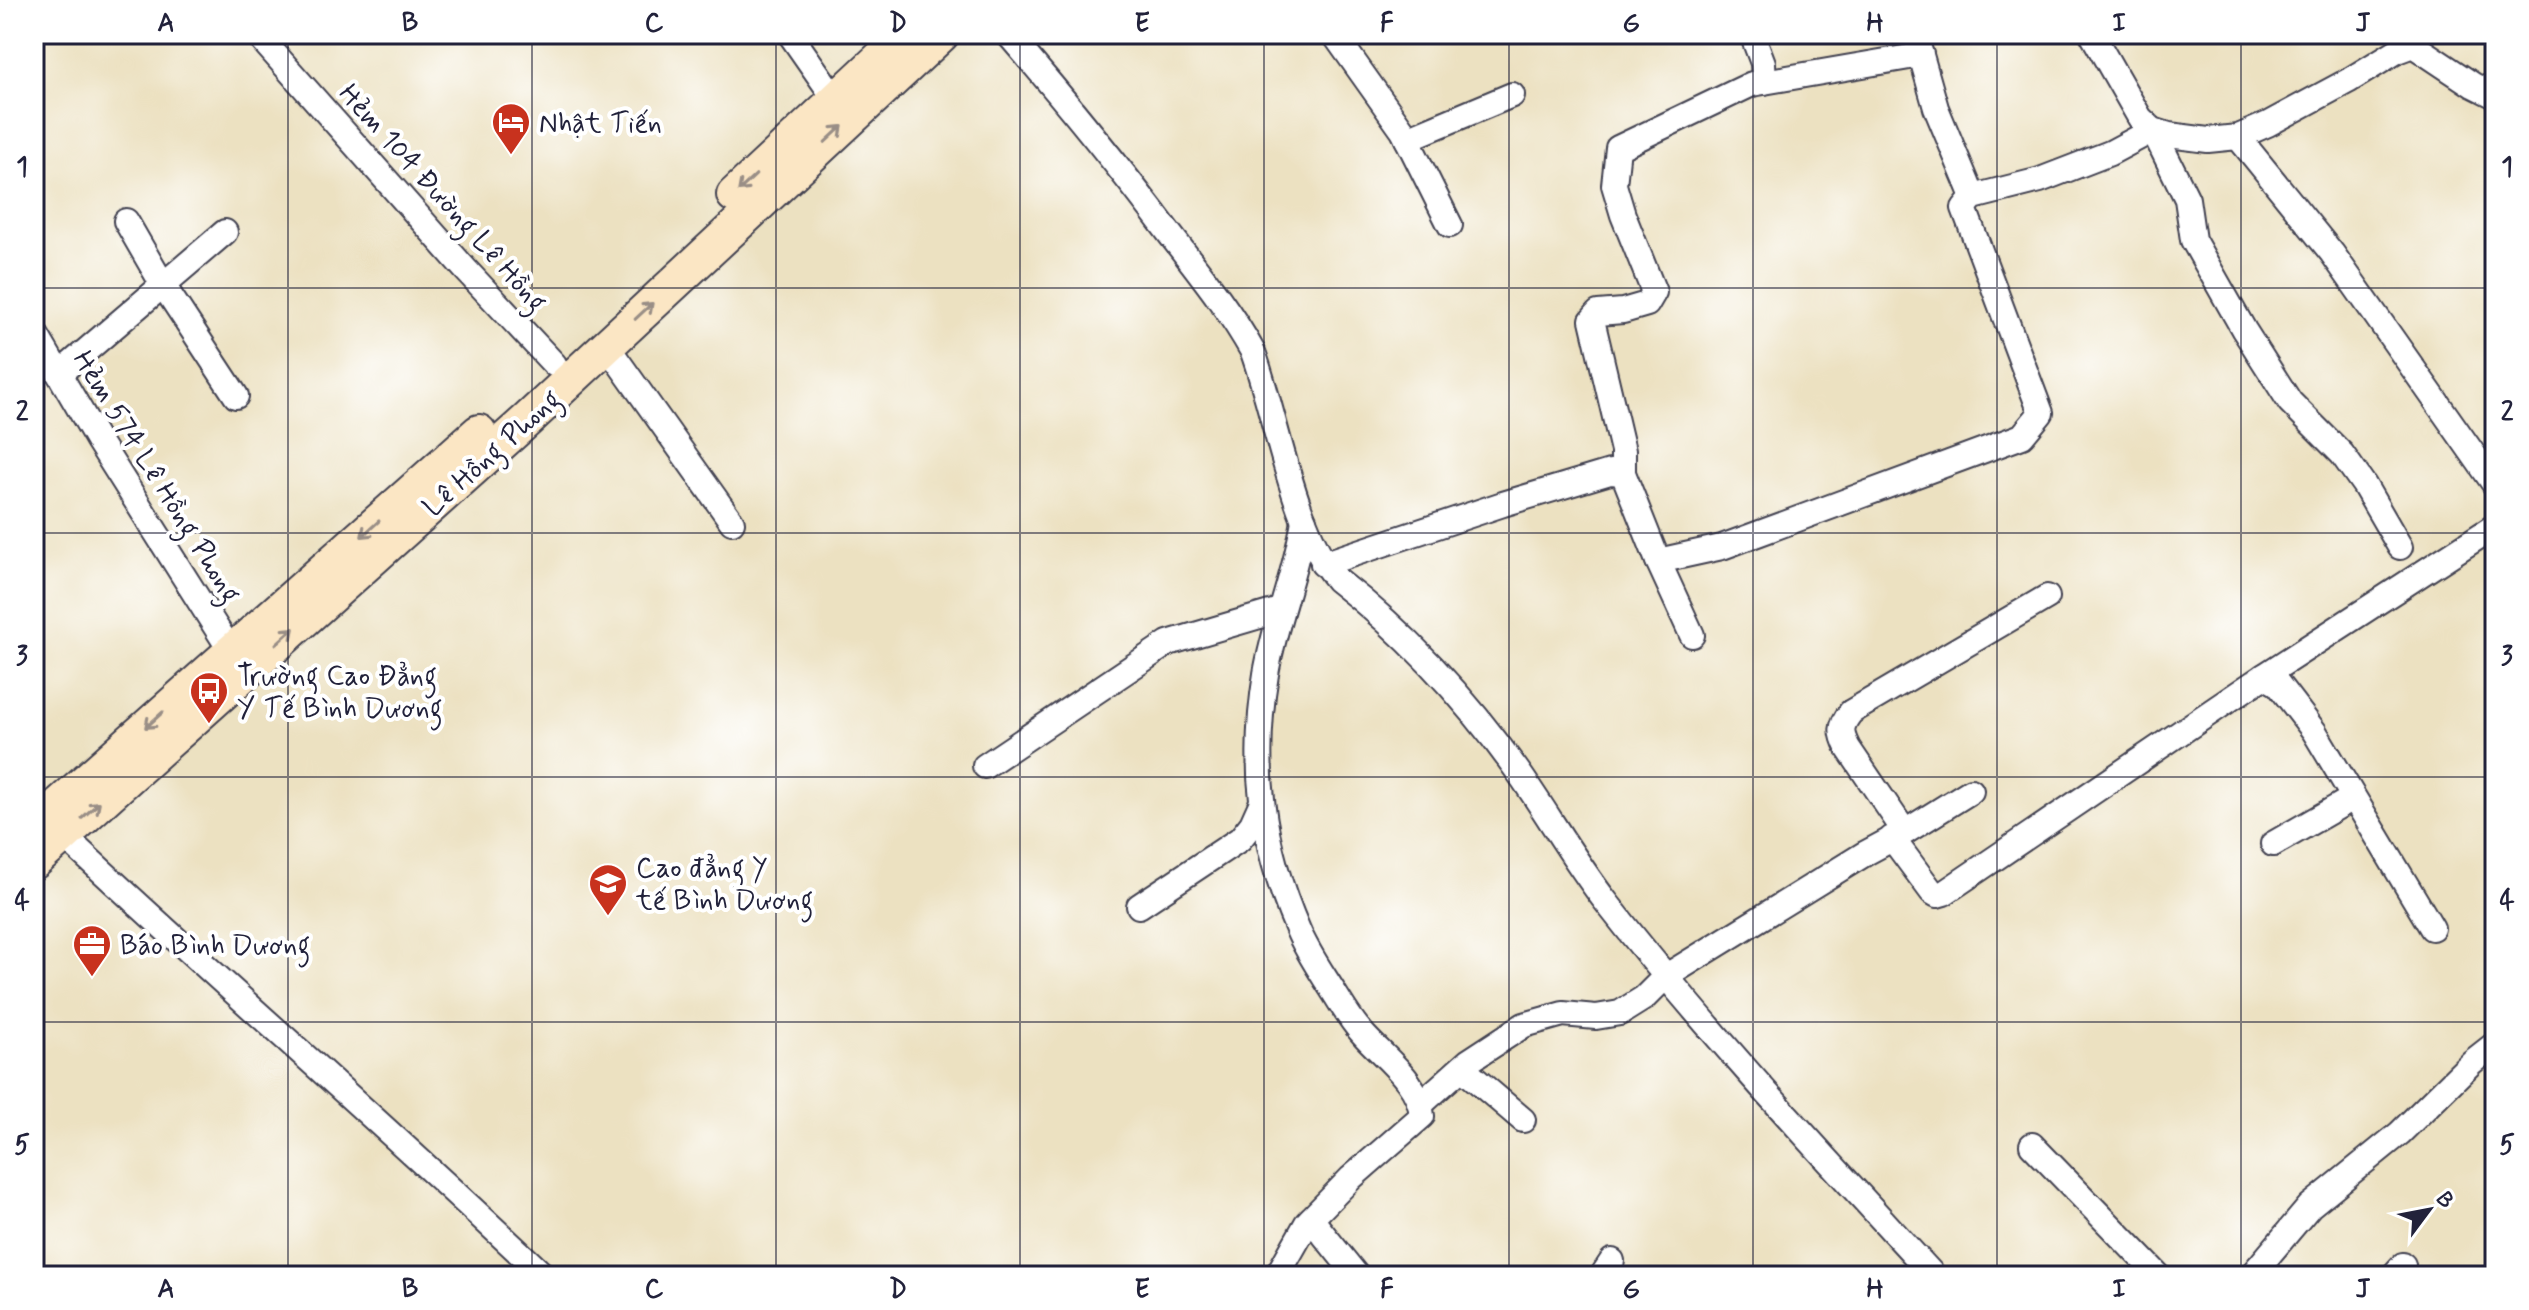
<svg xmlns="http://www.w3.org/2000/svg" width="2529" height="1310" font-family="Mynerve,sans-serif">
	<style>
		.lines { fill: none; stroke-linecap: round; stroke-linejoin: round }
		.street-casing { stroke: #403f4f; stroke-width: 28 }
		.secondary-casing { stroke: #403f4f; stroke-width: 38 }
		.street { stroke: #fff; stroke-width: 24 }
		.secondary { stroke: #fbe6c4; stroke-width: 34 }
		.oneway { stroke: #998e86 }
		.grid { fill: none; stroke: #22223b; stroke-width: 2; stroke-opacity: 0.55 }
		.labels { text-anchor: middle; stroke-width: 8; stroke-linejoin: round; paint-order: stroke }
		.poi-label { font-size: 28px; fill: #22223b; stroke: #fff; text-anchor: start }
		.street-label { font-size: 28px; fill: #22223b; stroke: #fff }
		.neatline { fill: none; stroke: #22223b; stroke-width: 3 }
		.grid-label { font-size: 26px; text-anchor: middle; font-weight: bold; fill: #22223b }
	</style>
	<rect width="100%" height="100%" fill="#fff"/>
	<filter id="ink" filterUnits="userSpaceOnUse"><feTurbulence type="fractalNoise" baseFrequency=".0125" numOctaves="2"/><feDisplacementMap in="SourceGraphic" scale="16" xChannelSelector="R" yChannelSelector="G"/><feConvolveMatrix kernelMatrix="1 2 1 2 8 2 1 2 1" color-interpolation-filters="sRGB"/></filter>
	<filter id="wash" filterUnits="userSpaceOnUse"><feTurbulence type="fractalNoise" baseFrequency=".006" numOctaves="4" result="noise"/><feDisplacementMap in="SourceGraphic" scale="32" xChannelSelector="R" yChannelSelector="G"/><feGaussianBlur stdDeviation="1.8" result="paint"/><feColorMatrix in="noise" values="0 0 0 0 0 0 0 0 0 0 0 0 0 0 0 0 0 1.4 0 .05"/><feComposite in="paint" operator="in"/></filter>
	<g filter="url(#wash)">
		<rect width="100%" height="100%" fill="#ece1c1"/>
	</g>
	<g filter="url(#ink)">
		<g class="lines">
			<g class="street-casing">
				<g id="street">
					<path d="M257,34l208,235 89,95"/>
					<path d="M790,34l46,66"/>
					<path d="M1008,34c56,65 110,131 161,199 30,39 60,76 84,119 24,67 40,176 84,228 70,54 131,121 182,193 30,43 56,89 88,130 102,131 215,251 327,373"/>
					<path d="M1334,34l69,97 47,94"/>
					<path d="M1752,34l11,29 1,19"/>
					<path d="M1915,34l21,74 37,89"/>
					<path d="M2092,34l48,84 13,12 16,5 39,5 30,-3 30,-13 80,-43 49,-30 16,-6 60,40 22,11"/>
					<path d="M2238,137l94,116 163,232"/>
					<path d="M1407,139l105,-44"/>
					<path d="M126,221l37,64 73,111"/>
					<path d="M34,331l63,108 134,212"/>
					<path d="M607,346l125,176"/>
					<path d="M59,374l166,-142"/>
					<path d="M1623,473v-22l-31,-131 6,-7 25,-2 24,-7 7,-12 -31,-77 -9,-30 4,-37 134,-64 169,-29"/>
					<path d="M1658,561l64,-14 300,-111 19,-23 -77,-205 9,-11 67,-17 70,-27 43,-23 34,69 6,41 51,90 46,72 52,52 22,31 36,62"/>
					<path d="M1323,564l180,-60 107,-32 13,1 35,88 34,74"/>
					<path d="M2264,676l231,-150"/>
					<path d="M985,766l183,-123 112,-33"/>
					<path d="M1905,832l66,-41"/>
					<path d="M63,835c159,149 323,291 481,441"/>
					<path d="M1892,838l40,54 5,3 7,-2 320,-217 14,8 36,47 118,197"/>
					<path d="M2273,844l80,-46"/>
					<path d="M1139,906l101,-67 12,-15 9,-20"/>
					<path d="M1462,1068l61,52"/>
					<path d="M1421,1104l48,-43 55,-36 39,-11 33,3 24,-4 24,-15 21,-21 201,-124 39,-21 -57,-84c-8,-16 -8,-22 3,-36l196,-115"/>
					<path d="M2032,1145l127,131"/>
					<path d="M1311,1219l46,57"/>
					<path d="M1277,1276l30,-53 44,-45 71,-62c-2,-34 -39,-59 -59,-82 -11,-12 -20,-27 -28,-40 -13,-21 -28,-42 -37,-64 -37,-85 -47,-165 -32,-256 9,-53 30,-101 38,-154"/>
					<path d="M1602,1276l10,-15"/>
					<path d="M2251,1276l59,-70 90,-73 72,-71 23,-18"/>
					<path d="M2393,1276l10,-11"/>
				</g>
			</g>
			<g class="secondary-casing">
				<g id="secondary">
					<path d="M734,195l172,-161"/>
					<path d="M34,827l445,-395"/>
					<path d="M34,862l492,-441 416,-387"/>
				</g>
			</g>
			<use href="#street" class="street"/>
			<use href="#secondary" class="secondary"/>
		</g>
		<defs><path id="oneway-shaft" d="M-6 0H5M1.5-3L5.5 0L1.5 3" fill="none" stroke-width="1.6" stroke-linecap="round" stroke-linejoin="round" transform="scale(2)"/></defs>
		<g class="oneway">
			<use href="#oneway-shaft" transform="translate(834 134) rotate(-43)"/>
			<use href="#oneway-shaft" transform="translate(747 183) rotate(137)"/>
			<use href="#oneway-shaft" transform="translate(644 311) rotate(-43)"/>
			<use href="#oneway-shaft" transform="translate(370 529) rotate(138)"/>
			<use href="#oneway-shaft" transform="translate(285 636) rotate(-42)"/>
			<use href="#oneway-shaft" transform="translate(154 720) rotate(138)"/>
			<use href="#oneway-shaft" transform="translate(91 810) rotate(-42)"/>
		</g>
	</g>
	<path class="grid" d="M288,34v1242M532,34v1242M776,34v1242M1020,34v1242M1264,34v1242M1509,34v1242M1753,34v1242M1997,34v1242M2241,34v1242M34,288h2461M34,533h2461M34,777h2461M34,1022h2461"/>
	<defs>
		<g id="hotel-pin" transform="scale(2)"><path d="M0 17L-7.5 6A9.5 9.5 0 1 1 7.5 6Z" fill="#c8321e" stroke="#fff"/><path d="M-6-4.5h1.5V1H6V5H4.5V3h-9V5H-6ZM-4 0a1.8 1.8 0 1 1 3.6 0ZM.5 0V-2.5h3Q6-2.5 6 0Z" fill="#fff"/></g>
		<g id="bus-pin" transform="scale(2)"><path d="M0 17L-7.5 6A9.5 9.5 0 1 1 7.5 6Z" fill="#c8321e" stroke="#fff"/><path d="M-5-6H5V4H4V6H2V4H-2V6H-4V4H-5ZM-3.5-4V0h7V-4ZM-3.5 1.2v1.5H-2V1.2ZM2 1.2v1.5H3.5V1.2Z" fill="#fff"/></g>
		<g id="university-pin" transform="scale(2)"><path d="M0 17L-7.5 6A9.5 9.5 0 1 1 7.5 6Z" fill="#c8321e" stroke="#fff"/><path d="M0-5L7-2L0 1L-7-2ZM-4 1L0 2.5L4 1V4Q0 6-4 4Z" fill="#fff"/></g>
		<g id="office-pin" transform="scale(2)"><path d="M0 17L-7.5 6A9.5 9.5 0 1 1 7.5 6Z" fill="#c8321e" stroke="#fff"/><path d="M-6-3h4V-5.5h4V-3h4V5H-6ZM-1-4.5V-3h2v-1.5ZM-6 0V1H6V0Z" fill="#fff"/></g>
	</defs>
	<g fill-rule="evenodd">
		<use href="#hotel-pin" x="511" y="122"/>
		<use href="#bus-pin" x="209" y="691"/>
		<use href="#university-pin" x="608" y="883"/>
		<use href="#office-pin" x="92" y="944"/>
	</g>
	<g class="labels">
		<g class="poi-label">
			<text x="539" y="132">Nhật Tiến</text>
			<text x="237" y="685">Trường Cao Đẳng<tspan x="237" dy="32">Y Tế Bình Dương</tspan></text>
			<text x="636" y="877">Cao đẳng Y<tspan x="636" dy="32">tế Bình Dương</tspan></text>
			<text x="120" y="954">Báo Bình Dương</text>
		</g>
		<g class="street-label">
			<text transform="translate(444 197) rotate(48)" y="10">Hẻm 104 Đường Lê Hồng</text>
			<text transform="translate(491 452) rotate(-42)" y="10">Lê Hồng Phong</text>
			<text transform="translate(158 476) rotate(58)" y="10">Hẻm 574 Lê Hồng Phong</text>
		</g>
	</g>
	<rect width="2529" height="1310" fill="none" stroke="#fff" stroke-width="88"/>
	<g transform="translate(2429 1210) rotate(58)" stroke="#ffffff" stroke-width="6" paint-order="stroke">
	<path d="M0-6L14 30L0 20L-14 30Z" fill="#22223b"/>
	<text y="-12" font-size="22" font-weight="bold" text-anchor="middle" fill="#22223b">B</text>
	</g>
	<rect x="44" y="44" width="2441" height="1222" class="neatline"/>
	<g class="grid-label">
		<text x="166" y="31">A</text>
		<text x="410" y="31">B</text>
		<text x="654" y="31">C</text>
		<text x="898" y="31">D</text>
		<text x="1142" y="31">E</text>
		<text x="1387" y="31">F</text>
		<text x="1631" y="31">G</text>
		<text x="1875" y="31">H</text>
		<text x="2119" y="31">I</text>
		<text x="2363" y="31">J</text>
		<text x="22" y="175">1</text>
		<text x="2507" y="175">1</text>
		<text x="22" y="420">2</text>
		<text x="2507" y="420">2</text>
		<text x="22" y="664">3</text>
		<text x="2507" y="664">3</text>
		<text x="22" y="909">4</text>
		<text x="2507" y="909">4</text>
		<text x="22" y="1153">5</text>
		<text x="2507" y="1153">5</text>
		<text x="166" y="1297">A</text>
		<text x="410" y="1297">B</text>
		<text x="654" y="1297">C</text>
		<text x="898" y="1297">D</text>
		<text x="1142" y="1297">E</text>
		<text x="1387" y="1297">F</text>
		<text x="1631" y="1297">G</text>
		<text x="1875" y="1297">H</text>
		<text x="2119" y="1297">I</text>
		<text x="2363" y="1297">J</text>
	</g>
</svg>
